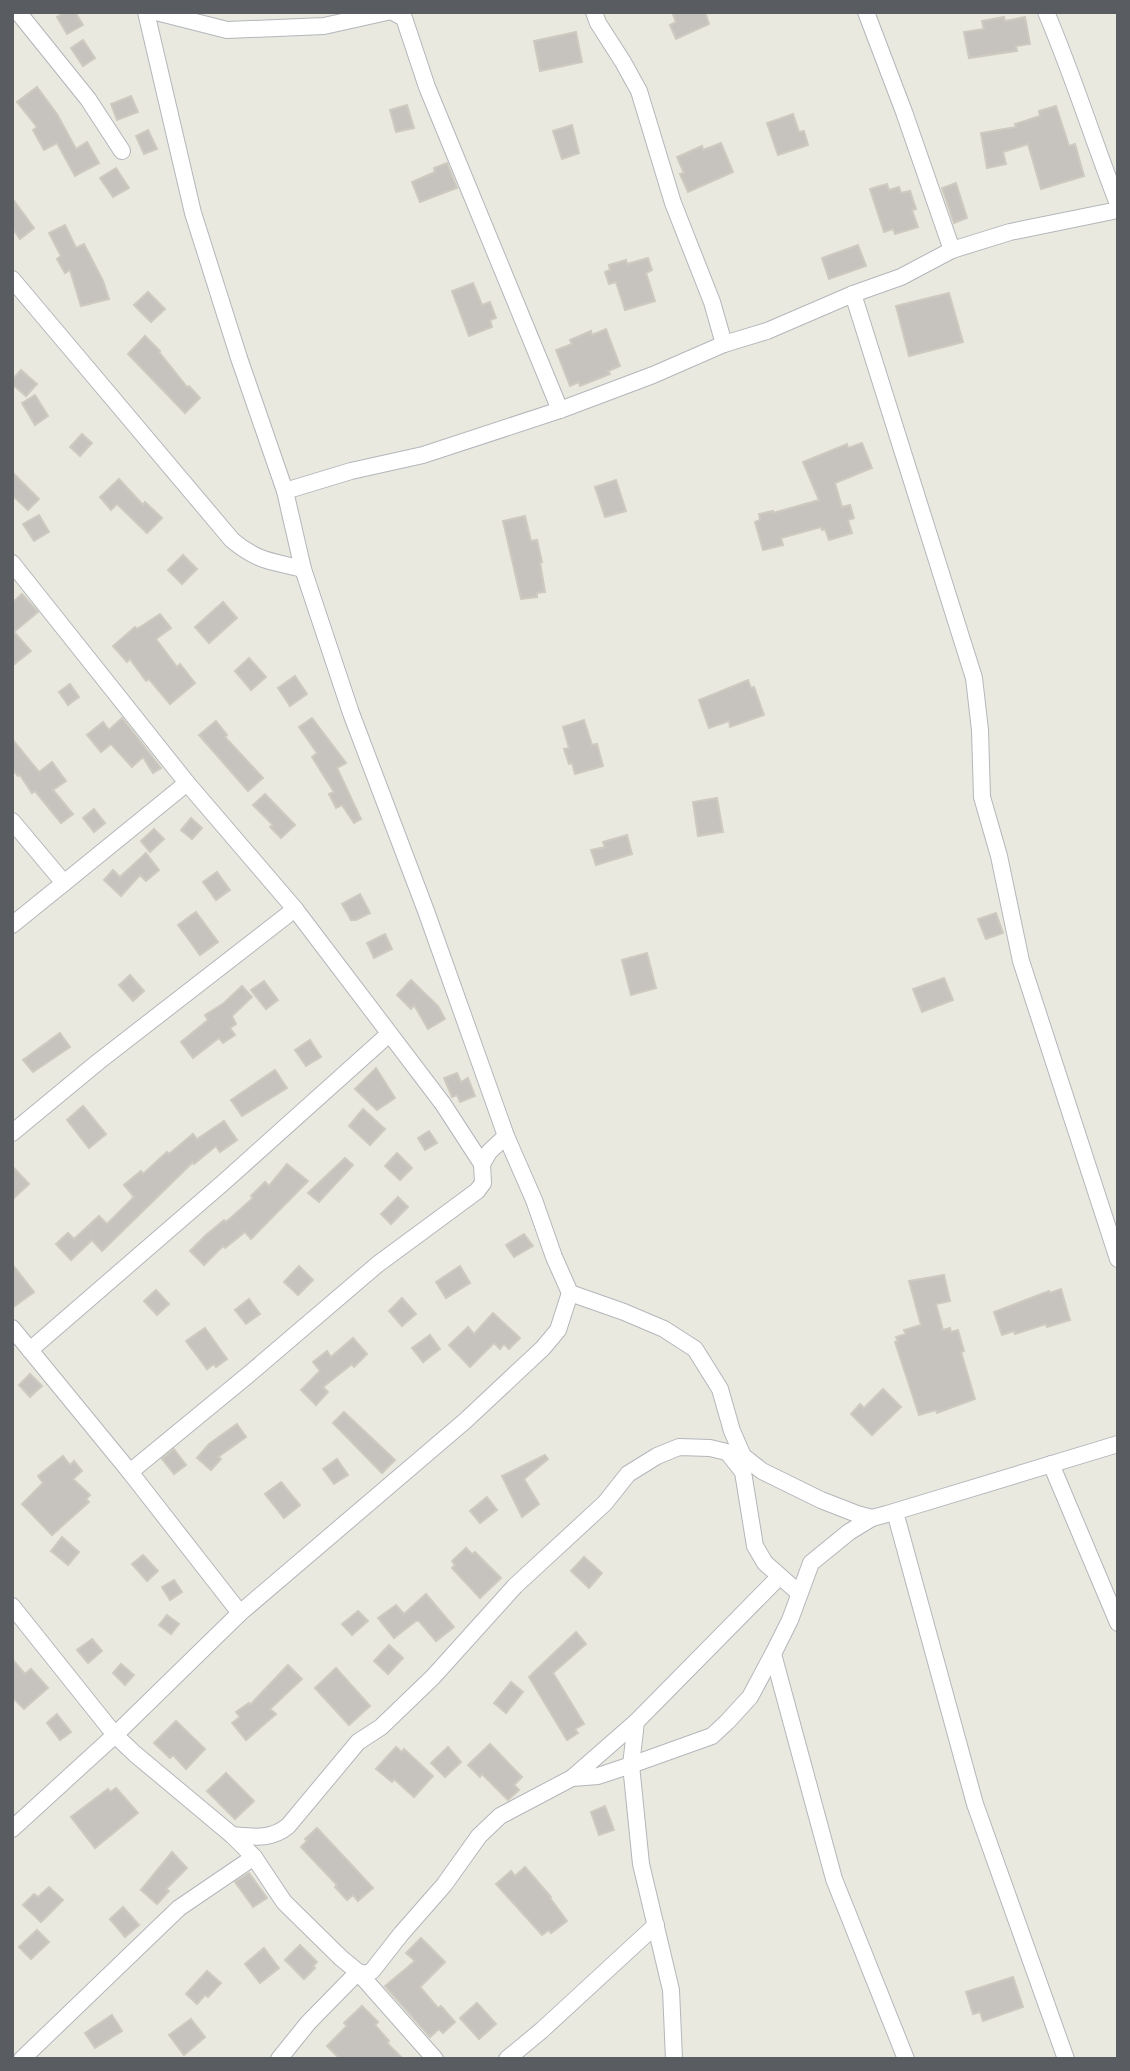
<svg xmlns="http://www.w3.org/2000/svg" width="1130" height="2071" font-family="'Public Sans',sans-serif">
	<style>
		.building { fill: #c6c3be; stroke: #cecac0; stroke-width: 2 }
		.lines { fill: none; stroke-linecap: round; stroke-linejoin: round }
		.minor-casing { stroke: #b3b6ba; stroke-width: 18 }
		.minor { stroke: #fff; stroke-width: 16 }
	</style>
	<rect width="100%" height="100%" fill="#eae9e0"/>
	<g class="building">
		<path d="M66,12h9l8,13 -16,9 -10,-17z"/>
		<path d="M672,12h33l4,12 -33,15 -6,-14 6,-3z"/>
		<path d="M1004,17l1,4 20,-4 5,27 -14,2 1,5 -48,7 -5,-26 20,-3 -2,-8z"/>
		<path d="M576,32l6,30 -42,9 -6,-30z"/>
		<path d="M83,40l12,18 -12,8 -12,-18z"/>
		<path d="M37,87l20,27 19,35 11,-7 12,21 -24,13 -18,-33 -13,7 -11,-20 4,-3 -20,-25z"/>
		<path d="M131,96l7,16 -21,8 -6,-16z"/>
		<path d="M407,105l7,23 -18,4 -6,-22z"/>
		<path d="M1056,106l13,40 6,-2 9,32 -43,13 -13,-45 -25,8 3,12 -19,4 -6,-35 35,-6 -1,-3 25,-8 -1,-5z"/>
		<path d="M793,114l6,18 5,-1 4,14 -30,10 -11,-32z"/>
		<path d="M572,125l7,28 -17,6 -9,-28z"/>
		<path d="M148,130l9,19 -13,5 -8,-18z"/>
		<path d="M721,143l12,29 -45,20 -8,-18 4,-1 -7,-16 25,-11 1,4z"/>
		<path d="M447,163l10,25 -37,14 -8,-20 23,-10 -1,-4z"/>
		<path d="M116,168l13,20 -16,9 -13,-19z"/>
		<path d="M956,183l11,35 -13,5 -12,-35z"/>
		<path d="M887,184l2,6 10,-3 2,6 9,-2 6,18 -4,1 6,17 -23,7 -2,-5 -9,3 -14,-43z"/>
		<path d="M12,198l22,30 -14,11 -8,-11z"/>
		<path d="M65,225l11,23 8,-4 19,37 6,18 -28,7 -11,-36 -5,3 -8,-14 4,-3 -12,-23z"/>
		<path d="M858,245l8,21 -37,13 -7,-21z"/>
		<path d="M648,258l4,12 -6,3 9,28 -30,9 -9,-28 -7,2 -4,-12 5,-2 -1,-5 17,-5 1,4z"/>
		<path d="M473,283l9,22 8,-3 6,16 -6,2 2,7 -23,9 -17,-45z"/>
		<path d="M148,292l17,17 -14,13 -17,-17z"/>
		<path d="M949,293l14,49 -54,14 -13,-50z"/>
		<path d="M606,329l14,37 -12,5 2,3 -30,12 -1,-4 -9,4 -14,-36 16,-6 -2,-4 21,-9 1,4z"/>
		<path d="M145,336l15,15 -1,1 28,35 2,-1 11,12 -15,15 -57,-59z"/>
		<path d="M21,370l16,14 -11,12 -14,-12v-4z"/>
		<path d="M35,395l13,21 -13,9 -13,-22z"/>
		<path d="M82,434l10,9 -12,13 -10,-9z"/>
		<path d="M862,443l10,25 -37,15 7,24 8,-2 4,13 -6,2 4,13 -23,7 -4,-11 -3,1 -1,-3 -40,11 2,7 -20,5 -8,-28 5,-2 -1,-6 14,-3v2l46,-13 -16,-38 44,-18 1,4z"/>
		<path d="M12,472l27,27 -11,11 -16,-15z"/>
		<path d="M119,479l24,26 2,-3 17,16 -15,15 -30,-29 -6,6 -11,-13z"/>
		<path d="M616,480l10,31 -21,6 -10,-30z"/>
		<path d="M39,515l10,17 -15,9 -11,-17z"/>
		<path d="M525,516l6,25 6,-1 5,22h-2l5,30 -8,1v4l-16,2 -18,-78z"/>
		<path d="M183,555l14,14 -15,15 -14,-14z"/>
		<path d="M22,594l16,18 -24,20 17,19 -19,15v-63z"/>
		<path d="M223,602l14,16 -28,25 -14,-16z"/>
		<path d="M160,614l11,14 -15,11 21,28 3,-3 15,19 -25,21 -21,-25 -3,2 -16,-22 -3,3 -14,-16 22,-19 2,2z"/>
		<path d="M249,658l17,19 -15,13 -16,-19z"/>
		<path d="M295,676l12,18 -17,12 -12,-18z"/>
		<path d="M748,680l3,8 3,-1 10,28 -34,12 -1,-6 -20,7 -10,-28z"/>
		<path d="M70,684l9,13 -11,8 -9,-13z"/>
		<path d="M122,718l39,50 -8,5 -10,-16 -11,10 -21,-23 -10,8 -14,-17 16,-13 6,8z"/>
		<path d="M312,718l34,45 -9,5 24,51 -7,4 -12,-18 -6,3 -7,-14 5,-2 -22,-35 5,-4 -18,-26z"/>
		<path d="M584,720l8,25 5,-1 6,22 -28,8 -3,-11 -3,1 -5,-15 5,-1 -6,-21z"/>
		<path d="M216,721l11,14 -2,2 38,41 -15,13 -49,-56z"/>
		<path d="M12,739l27,33 13,-10 14,19 -13,9 20,24 -12,9 -26,-32 -3,2 -12,-18 -2,1 -6,-7z"/>
		<path d="M265,794l30,31 -14,13 -11,-11 3,-2 -20,-20z"/>
		<path d="M717,798l6,34 -25,4 -5,-34z"/>
		<path d="M94,809l11,14 -11,9 -11,-14z"/>
		<path d="M191,818l11,10 -10,11 -11,-9z"/>
		<path d="M154,829l10,10 -14,13 -9,-11z"/>
		<path d="M627,835l5,19 -36,11 -5,-15 14,-3 -2,-5z"/>
		<path d="M146,853l13,17 -13,11 -6,-6 -19,21 -17,-16 9,-10 7,7z"/>
		<path d="M217,872l13,18 -14,10 -13,-18z"/>
		<path d="M360,894l10,19 -14,7h-5l-9,-16z"/>
		<path d="M196,912l22,30 -18,13 -22,-30z"/>
		<path d="M996,913l7,20 -17,6 -8,-20z"/>
		<path d="M385,934l7,15 -18,9 -7,-15z"/>
		<path d="M647,953l9,35 -25,7 -9,-35z"/>
		<path d="M130,975l14,16 -11,10 -14,-16z"/>
		<path d="M944,978l9,22 -31,12 -9,-23z"/>
		<path d="M411,980l27,26 7,13 -17,10 -14,-24 -3,4 -14,-14z"/>
		<path d="M264,981l14,19 -12,9 -15,-19z"/>
		<path d="M242,986l10,11 -20,19 4,8 -6,4 5,7 -12,8 -4,-5 -26,20 -12,-16 27,-22 -3,-5 19,-12z"/>
		<path d="M60,1033l10,14 -37,25 -10,-12z"/>
		<path d="M310,1040l11,17 -15,9 -11,-16z"/>
		<path d="M376,1068l19,30 -18,12 -22,-21z"/>
		<path d="M275,1070l12,18 -45,28 -11,-16z"/>
		<path d="M457,1073l4,9 7,-4 7,18 -15,6 -3,-7 -5,2 -8,-19z"/>
		<path d="M83,1106l23,28 -17,14 -22,-28z"/>
		<path d="M363,1109l22,20 -15,16 -21,-19z"/>
		<path d="M224,1121l13,19 -17,12 -4,-6 -22,18 -1,-2 -91,89 -10,-11 -21,20 -15,-16 12,-11 6,6 25,-23 8,8 27,-27 -10,-12 17,-14 2,3 24,-22 2,2 24,-20 4,5z"/>
		<path d="M429,1131l8,12 -12,7 -7,-12z"/>
		<path d="M397,1153l15,15 -12,12 -15,-14z"/>
		<path d="M345,1158l8,7 -34,37 -11,-9z"/>
		<path d="M287,1164l21,17 -57,58 -6,-7 -20,16 -2,-2 -19,19 -14,-14 16,-16 18,-15 2,2 27,-24 -2,-2 14,-14 4,4z"/>
		<path d="M12,1166l17,18 -17,16z"/>
		<path d="M398,1197l10,10 -17,17 -10,-10z"/>
		<path d="M524,1234l9,12 -19,11 -8,-12z"/>
		<path d="M12,1264l22,28 -22,16z"/>
		<path d="M299,1266l14,14 -15,15 -14,-13z"/>
		<path d="M460,1266l10,17 -24,15 -10,-16z"/>
		<path d="M944,1275l6,26 -14,3 7,26 7,-2 1,4 7,-2 6,21 -3,1 14,47 -38,14 -1,-3 -17,5 -24,-73 3,-1 -2,-4 10,-3 -2,-4 17,-5 -12,-44z"/>
		<path d="M1061,1289l9,31 -23,7 -1,-3 -31,10 -1,-3 -12,4 -8,-23 55,-21 1,2z"/>
		<path d="M156,1290l13,14 -12,11 -13,-14z"/>
		<path d="M402,1298l14,16 -14,12 -13,-15z"/>
		<path d="M249,1299l11,15 -14,10 -11,-14z"/>
		<path d="M493,1313l27,25 -11,11 -5,-5 -4,5 -6,-6 -24,24 -21,-22 19,-18 6,7z"/>
		<path d="M205,1328l22,31 -11,8 -2,-3 -7,5 -21,-28z"/>
		<path d="M430,1335l10,14 -17,13 -11,-14z"/>
		<path d="M353,1338l14,16 -13,13 -2,-3 -29,23 5,5 -12,13 -15,-15 19,-19 -7,-9 14,-11 4,6z"/>
		<path d="M30,1374l12,12 -12,11 -11,-12z"/>
		<path d="M883,1389l18,18 -29,28 -21,-21 9,-10 4,4z"/>
		<path d="M344,1412l51,48 -13,13 -49,-50z"/>
		<path d="M237,1424l9,13 -28,20 3,2 -10,11 -14,-12 12,-14z"/>
		<path d="M174,1449l12,16 -12,9 -12,-15z"/>
		<path d="M545,1455l3,4 -24,20 15,25 -17,13 -20,-41z"/>
		<path d="M63,1456l7,9 4,-4 8,10 -9,8 17,16 -4,4 3,3 -37,33 -30,-31 21,-21 -5,-7z"/>
		<path d="M337,1459l11,16 -14,9 -11,-15z"/>
		<path d="M281,1482l19,23 -16,13 -19,-24z"/>
		<path d="M487,1497l10,13 -17,13 -10,-12z"/>
		<path d="M62,1537l17,15 -11,13 -17,-14z"/>
		<path d="M466,1548l6,6 3,-2 26,26 -21,20 -28,-30 3,-3 -3,-4z"/>
		<path d="M143,1555l15,16 -11,10 -15,-17z"/>
		<path d="M584,1557l18,16 -13,15 -18,-17z"/>
		<path d="M174,1580l8,12 -12,8 -8,-13z"/>
		<path d="M426,1594l28,33 -18,14 -17,-20h-3l-22,17 -16,-20 18,-13 8,9z"/>
		<path d="M358,1611l10,10 -16,14 -10,-11z"/>
		<path d="M167,1615l12,9 -8,10 -12,-9z"/>
		<path d="M576,1632l10,12 -33,29 31,51 -9,5 3,4 -11,7 -38,-63z"/>
		<path d="M92,1639l10,12 -14,12 -11,-13z"/>
		<path d="M389,1645l14,13 -15,16 -14,-13z"/>
		<path d="M12,1659l13,15 6,-5 17,19 -24,21 -12,-12z"/>
		<path d="M121,1664l13,11 -9,10 -12,-12z"/>
		<path d="M288,1665l14,14 -32,30 6,5 -30,26 -14,-17 8,-6 -4,-5 13,-9 1,2z"/>
		<path d="M336,1668l34,38 -21,19 -34,-37z"/>
		<path d="M511,1682l12,10 -17,21 -12,-10z"/>
		<path d="M57,1714l14,18 -11,8 -13,-17z"/>
		<path d="M176,1721l29,28 -19,20 -13,-14 -3,3 -16,-15z"/>
		<path d="M490,1744l32,33 -8,8 5,5 -11,10 -26,-26 -2,3 -12,-12z"/>
		<path d="M396,1747l6,5 2,-3 29,27 -19,21 -20,-18 -2,3 -16,-13z"/>
		<path d="M448,1747l13,15 -16,15 -14,-14z"/>
		<path d="M226,1773l28,28 -19,18 -28,-28z"/>
		<path d="M116,1788l22,25 -43,35 -24,-31 37,-28 2,3z"/>
		<path d="M605,1806l9,24 -15,5 -8,-23z"/>
		<path d="M317,1828l56,60 -15,13 -5,-6 -6,5 -12,-13 2,-2 -36,-38 6,-6 -2,-2z"/>
		<path d="M172,1852l15,16 -21,21 3,2 -12,13 -16,-14z"/>
		<path d="M525,1867l26,30 -1,1 17,23 -16,12 -2,-3 -7,5 -46,-51 15,-13 4,5z"/>
		<path d="M249,1873l18,25 -14,9 -18,-25z"/>
		<path d="M49,1887l14,13 -22,22 -18,-17 11,-11 4,3z"/>
		<path d="M123,1907l16,18 -14,12 -15,-18z"/>
		<path d="M37,1930l12,12 -18,17 -12,-12z"/>
		<path d="M421,1938l24,24 -25,25 18,21 3,-2 14,16 -12,11 -4,-4 -9,8 -45,-51 30,-25 -9,-8z"/>
		<path d="M300,1945l17,17 -4,4 2,2 -11,11 -19,-19z"/>
		<path d="M264,1948l15,20 -19,15 -15,-19z"/>
		<path d="M207,1971l14,12 -13,14 -3,-2 -8,9 -11,-10z"/>
		<path d="M1013,1977l10,30 -40,14 -3,-9 -7,2 -7,-22z"/>
		<path d="M477,2003l19,21 -17,15 -19,-21z"/>
		<path d="M362,2006l16,16 -3,3 14,16 -2,2 16,16h-63l-13,-13 20,-20 -3,-3z"/>
		<path d="M112,2015l10,16 -27,17 -10,-15z"/>
		<path d="M191,2019l14,18 -21,18 -15,-20z"/>
	</g>
	<g class="lines">
		<g class="minor-casing">
			<g id="minor">
				<path d="M18,12l70,87 34,52"/>
				<path d="M146,12l47,201 46,145 46,133 18,78 48,144 75,198 80,225 28,64 20,57 16,36 54,19 40,17 31,20 25,40 12,42 11,25 19,15 59,29 36,14 15,4 15,-4 231,-70"/>
				<path d="M156,12l71,18 97,-4 63,-14"/>
				<path d="M393,12l11,6 23,69 133,323"/>
				<path d="M594,12l4,11 25,39 16,29 34,112 39,99 12,42"/>
				<path d="M866,12l38,100 48,138"/>
				<path d="M1046,12c27,63 47,128 72,192"/>
				<path d="M12,279l220,261c26,22 40,21 71,29"/>
				<path d="M853,294l121,384 6,52 2,67 17,59 22,105 97,298"/>
				<path d="M285,491l66,-20 72,-16 137,-45 93,-35 71,-31 43,-13 86,-37 48,-17 51,-27 58,-18 108,-22"/>
				<path d="M12,563l175,220 108,126 148,195 39,60 7,-12 17,-16"/>
				<path d="M12,821l52,62 123,-100"/>
				<path d="M12,925l52,-42"/>
				<path d="M12,1133l86,-71 197,-153"/>
				<path d="M12,1328l118,144 110,141"/>
				<path d="M30,1350l194,-168 165,-148"/>
				<path d="M728,1453l15,19 12,74 10,17 34,30"/>
				<path d="M1051,1464l67,159"/>
				<path d="M130,1472l118,-97 130,-111 99,-73 6,-8 -1,-19"/>
				<path d="M895,1512l80,292 91,255"/>
				<path d="M12,1606l103,129 20,19 97,81 22,22 30,45 57,56 17,14 7,2 7,-3 29,-37 43,-49 35,-49 21,-20 72,-38 26,-2 33,-11 81,-29 15,-14 23,-25 23,-43 17,-34 21,-57 38,-31 23,-14"/>
				<path d="M773,1654l61,225 72,180"/>
				<path d="M572,1778l64,-56"/>
				<path d="M12,1829l103,-94 125,-122 225,-192 78,-73 15,-18 12,-37"/>
				<path d="M232,1835c22,2 39,5 56,-9l70,-84 23,-15 52,-50 82,-91 90,-83 23,-29 29,-18 22,-9 31,1 33,8"/>
				<path d="M22,2059l157,-151 75,-51"/>
				<path d="M279,2059l29,-36 50,-51 77,87"/>
				<path d="M507,2059l35,-29 114,-105"/>
				<path d="M674,2059l-3,-69 -30,-126 -10,-99 5,-43 143,-145"/>
			</g>
		</g>
		<use href="#minor" class="minor"/>
	</g>
	<rect width="1130" height="2071" fill="none" stroke="#595c60" stroke-width="28"/>
</svg>
